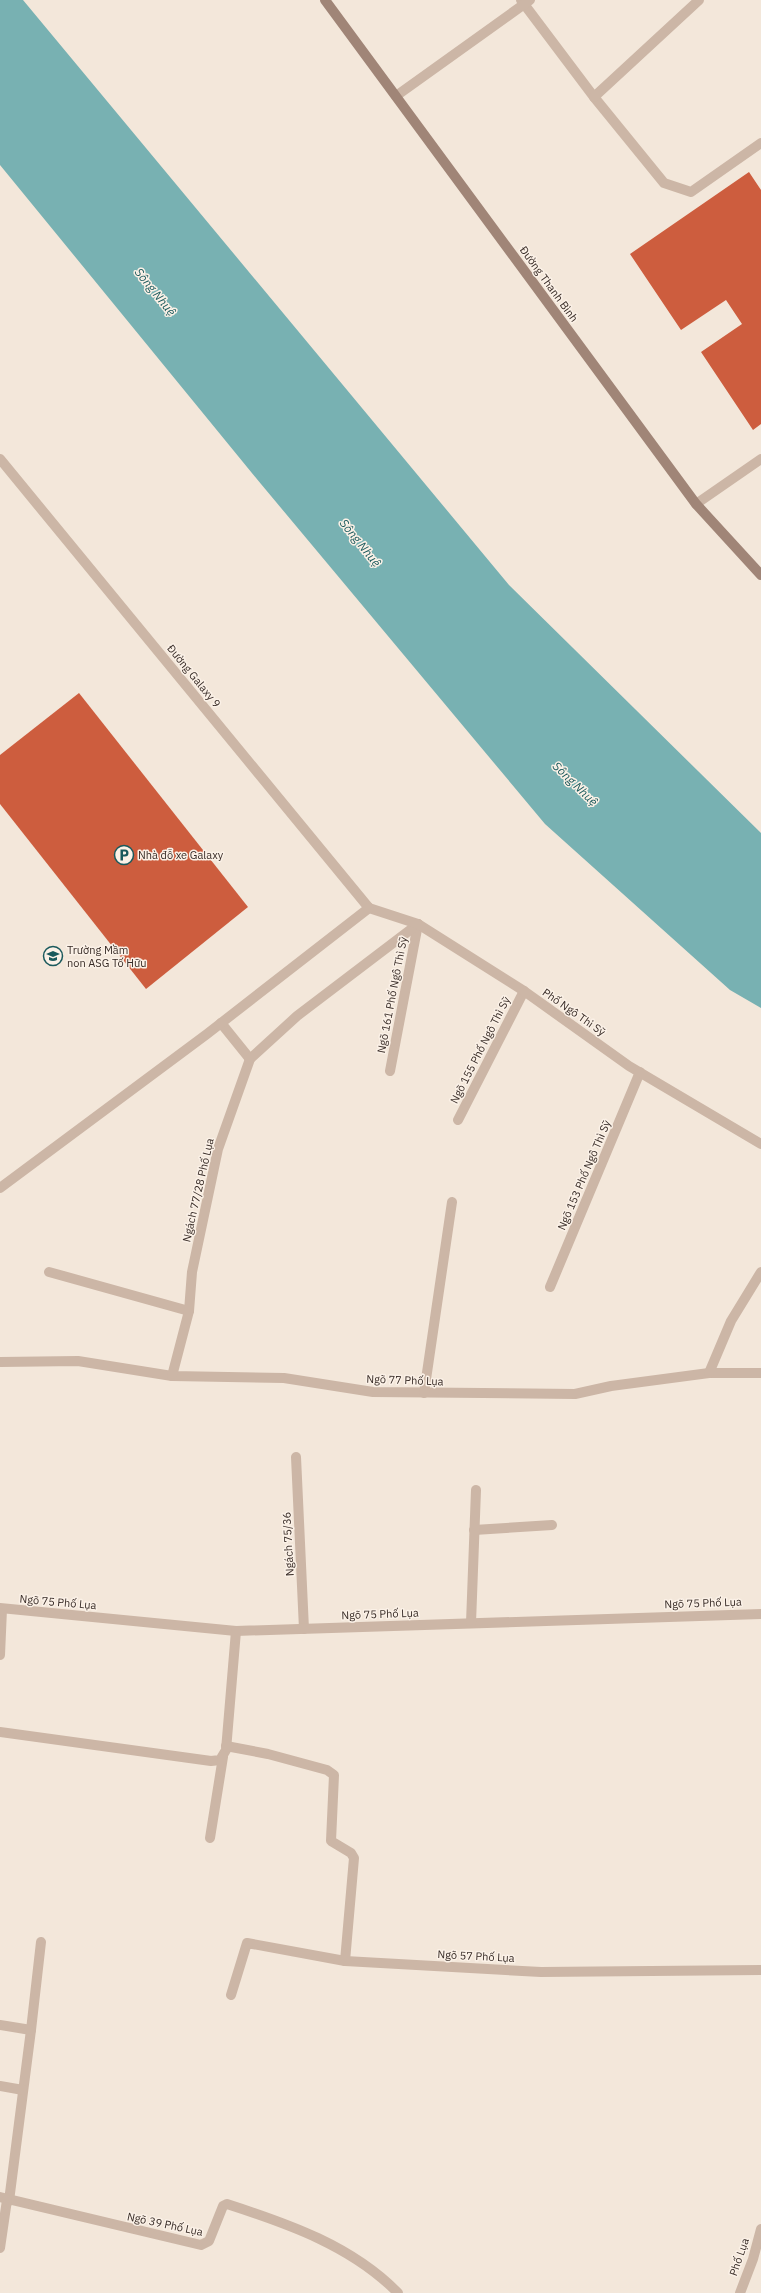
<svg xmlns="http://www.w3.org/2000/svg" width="761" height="2293" font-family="'IBM Plex Sans',sans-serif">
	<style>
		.water { fill: #78b1b2 }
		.building { fill: #cd5d3e }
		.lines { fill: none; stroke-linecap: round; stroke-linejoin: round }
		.lane { stroke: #ccb6a6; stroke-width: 10 }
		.street { stroke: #ccb6a6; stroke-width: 10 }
		.secondary { stroke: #a08577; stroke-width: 10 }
		.labels { text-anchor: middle; stroke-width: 3; stroke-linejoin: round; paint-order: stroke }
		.street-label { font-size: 11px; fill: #382c27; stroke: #fbf1e7 }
		.poi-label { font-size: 11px; fill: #382c27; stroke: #fbf1e7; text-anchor: start }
		.water-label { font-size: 12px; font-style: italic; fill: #1a595c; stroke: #fbf1e7 }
	</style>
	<rect width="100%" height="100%" fill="#f3e7da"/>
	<path class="water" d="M0,0h23l486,585 252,248v175l-31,-18 -185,-166 -284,-340 -261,-319z"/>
	<g class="building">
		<path d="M749,172l12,18v234l-8,6 -52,-78 41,-28 -16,-24 -45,30 -51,-76z"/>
		<path d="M79,693l169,214 -102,82 -146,-185v-49z"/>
	</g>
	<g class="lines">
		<g class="lane">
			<path d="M521,0l73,97 70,86 27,9 70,-49"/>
			<path d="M396,96l134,-96"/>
			<path d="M594,97l105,-97"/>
			<path d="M696,504l65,-45"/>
			<path d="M221,1023l29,36"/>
			<path d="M390,1071l28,-147"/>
			<path d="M458,1120l66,-129"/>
			<path d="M49,1272l140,39"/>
			<path d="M550,1287l90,-215"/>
			<path d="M0,1362l78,-1 94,15 112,2 89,14 202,2 36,-8 98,-13h52"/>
			<path d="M709,1373l22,-52 30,-49"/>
			<path d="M172,1376l17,-65 3,-39 26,-123 32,-90 47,-43 121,-92"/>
			<path d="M424,1393l28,-191"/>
			<path d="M296,1457l8,172"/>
			<path d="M474,1530l78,-5"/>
			<path d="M0,1608l236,23 525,-17"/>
			<path d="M471,1623l5,-133"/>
			<path d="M0,1655l2,-46"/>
			<path d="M0,1732l211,29 9,-1 6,-10 10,-119"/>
			<path d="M226,1746l42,8 59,16 7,5 -3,66 20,12 3,5 -9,103"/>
			<path d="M210,1838l13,-81"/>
			<path d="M231,1995l16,-52 98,18 196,11 220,-2"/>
			<path d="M0,2025l31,5 -22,171"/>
			<path d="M31,2030l10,-88"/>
			<path d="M0,2086l23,4"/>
			<path d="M0,2197l201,48 8,-4 14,-35 4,-2c62,20 125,42 171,89"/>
			<path d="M0,2248l7,-48"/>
		</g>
		<g class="street">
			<path d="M0,459l369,449"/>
			<path d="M369,908l49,16 106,67 105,75 132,78"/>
			<path d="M0,1188l207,-154 162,-126"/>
			<path d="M740,2293l13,-34 8,-30"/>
		</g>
		<path class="secondary" d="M325,0l371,504 65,71"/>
	</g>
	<defs>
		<g id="parking-ring" transform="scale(1)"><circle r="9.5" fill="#fbf1e7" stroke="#1a595c" stroke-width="1.5"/><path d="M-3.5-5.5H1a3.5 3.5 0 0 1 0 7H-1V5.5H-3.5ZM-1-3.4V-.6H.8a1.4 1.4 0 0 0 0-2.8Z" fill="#1a595c"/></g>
		<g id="school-ring" transform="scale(1)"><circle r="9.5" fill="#fbf1e7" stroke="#1a595c" stroke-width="1.5"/><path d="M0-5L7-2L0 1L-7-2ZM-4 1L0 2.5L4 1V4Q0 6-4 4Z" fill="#1a595c"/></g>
	</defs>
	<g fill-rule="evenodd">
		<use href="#parking-ring" x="124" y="855"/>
		<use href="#school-ring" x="53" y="956"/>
	</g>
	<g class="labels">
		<g class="street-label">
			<text transform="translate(549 284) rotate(54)" y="4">Đường Thanh Bình</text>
			<text transform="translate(194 676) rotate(51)" y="4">Đường Galaxy 9</text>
			<text transform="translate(392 995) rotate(-79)" y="4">Ngõ 161 Phố Ngô Thì Sỹ</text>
			<text transform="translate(574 1012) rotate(35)" y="4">Phố Ngô Thì Sỹ</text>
			<text transform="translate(480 1050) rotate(-63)" y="4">Ngõ 155 Phố Ngô Thì Sỹ</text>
			<text transform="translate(584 1175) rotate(-67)" y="4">Ngõ 153 Phố Ngô Thì Sỹ</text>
			<text transform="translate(198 1190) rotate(-77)" y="4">Ngách 77/28 Phố Lụa</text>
			<text transform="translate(405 1380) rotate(2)" y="4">Ngõ 77 Phố Lụa</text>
			<text transform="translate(288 1544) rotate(-93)" y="4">Ngách 75/36</text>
			<text transform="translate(58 1602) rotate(5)" y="4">Ngõ 75 Phố Lụa</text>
			<text transform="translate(703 1603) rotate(-2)" y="4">Ngõ 75 Phố Lụa</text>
			<text transform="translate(380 1614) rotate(-2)" y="4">Ngõ 75 Phố Lụa</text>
			<text transform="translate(476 1956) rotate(3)" y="4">Ngõ 57 Phố Lụa</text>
			<text transform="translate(165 2224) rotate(12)" y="4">Ngõ 39 Phố Lụa</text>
			<text transform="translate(739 2257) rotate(-71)" y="4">Phố Lụa</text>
		</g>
		<g class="poi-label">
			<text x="138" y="859">Nhà đỗ xe Galaxy</text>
			<text x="67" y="954">Trường Mầm<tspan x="67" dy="13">non ASG Tố Hữu</tspan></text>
		</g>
		<g class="water-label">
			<text transform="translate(155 292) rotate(51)" y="4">Sông Nhuệ</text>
			<text transform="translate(360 543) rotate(51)" y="4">Sông Nhuệ</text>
			<text transform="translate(575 784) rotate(44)" y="4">Sông Nhuệ</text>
		</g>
	</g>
</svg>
